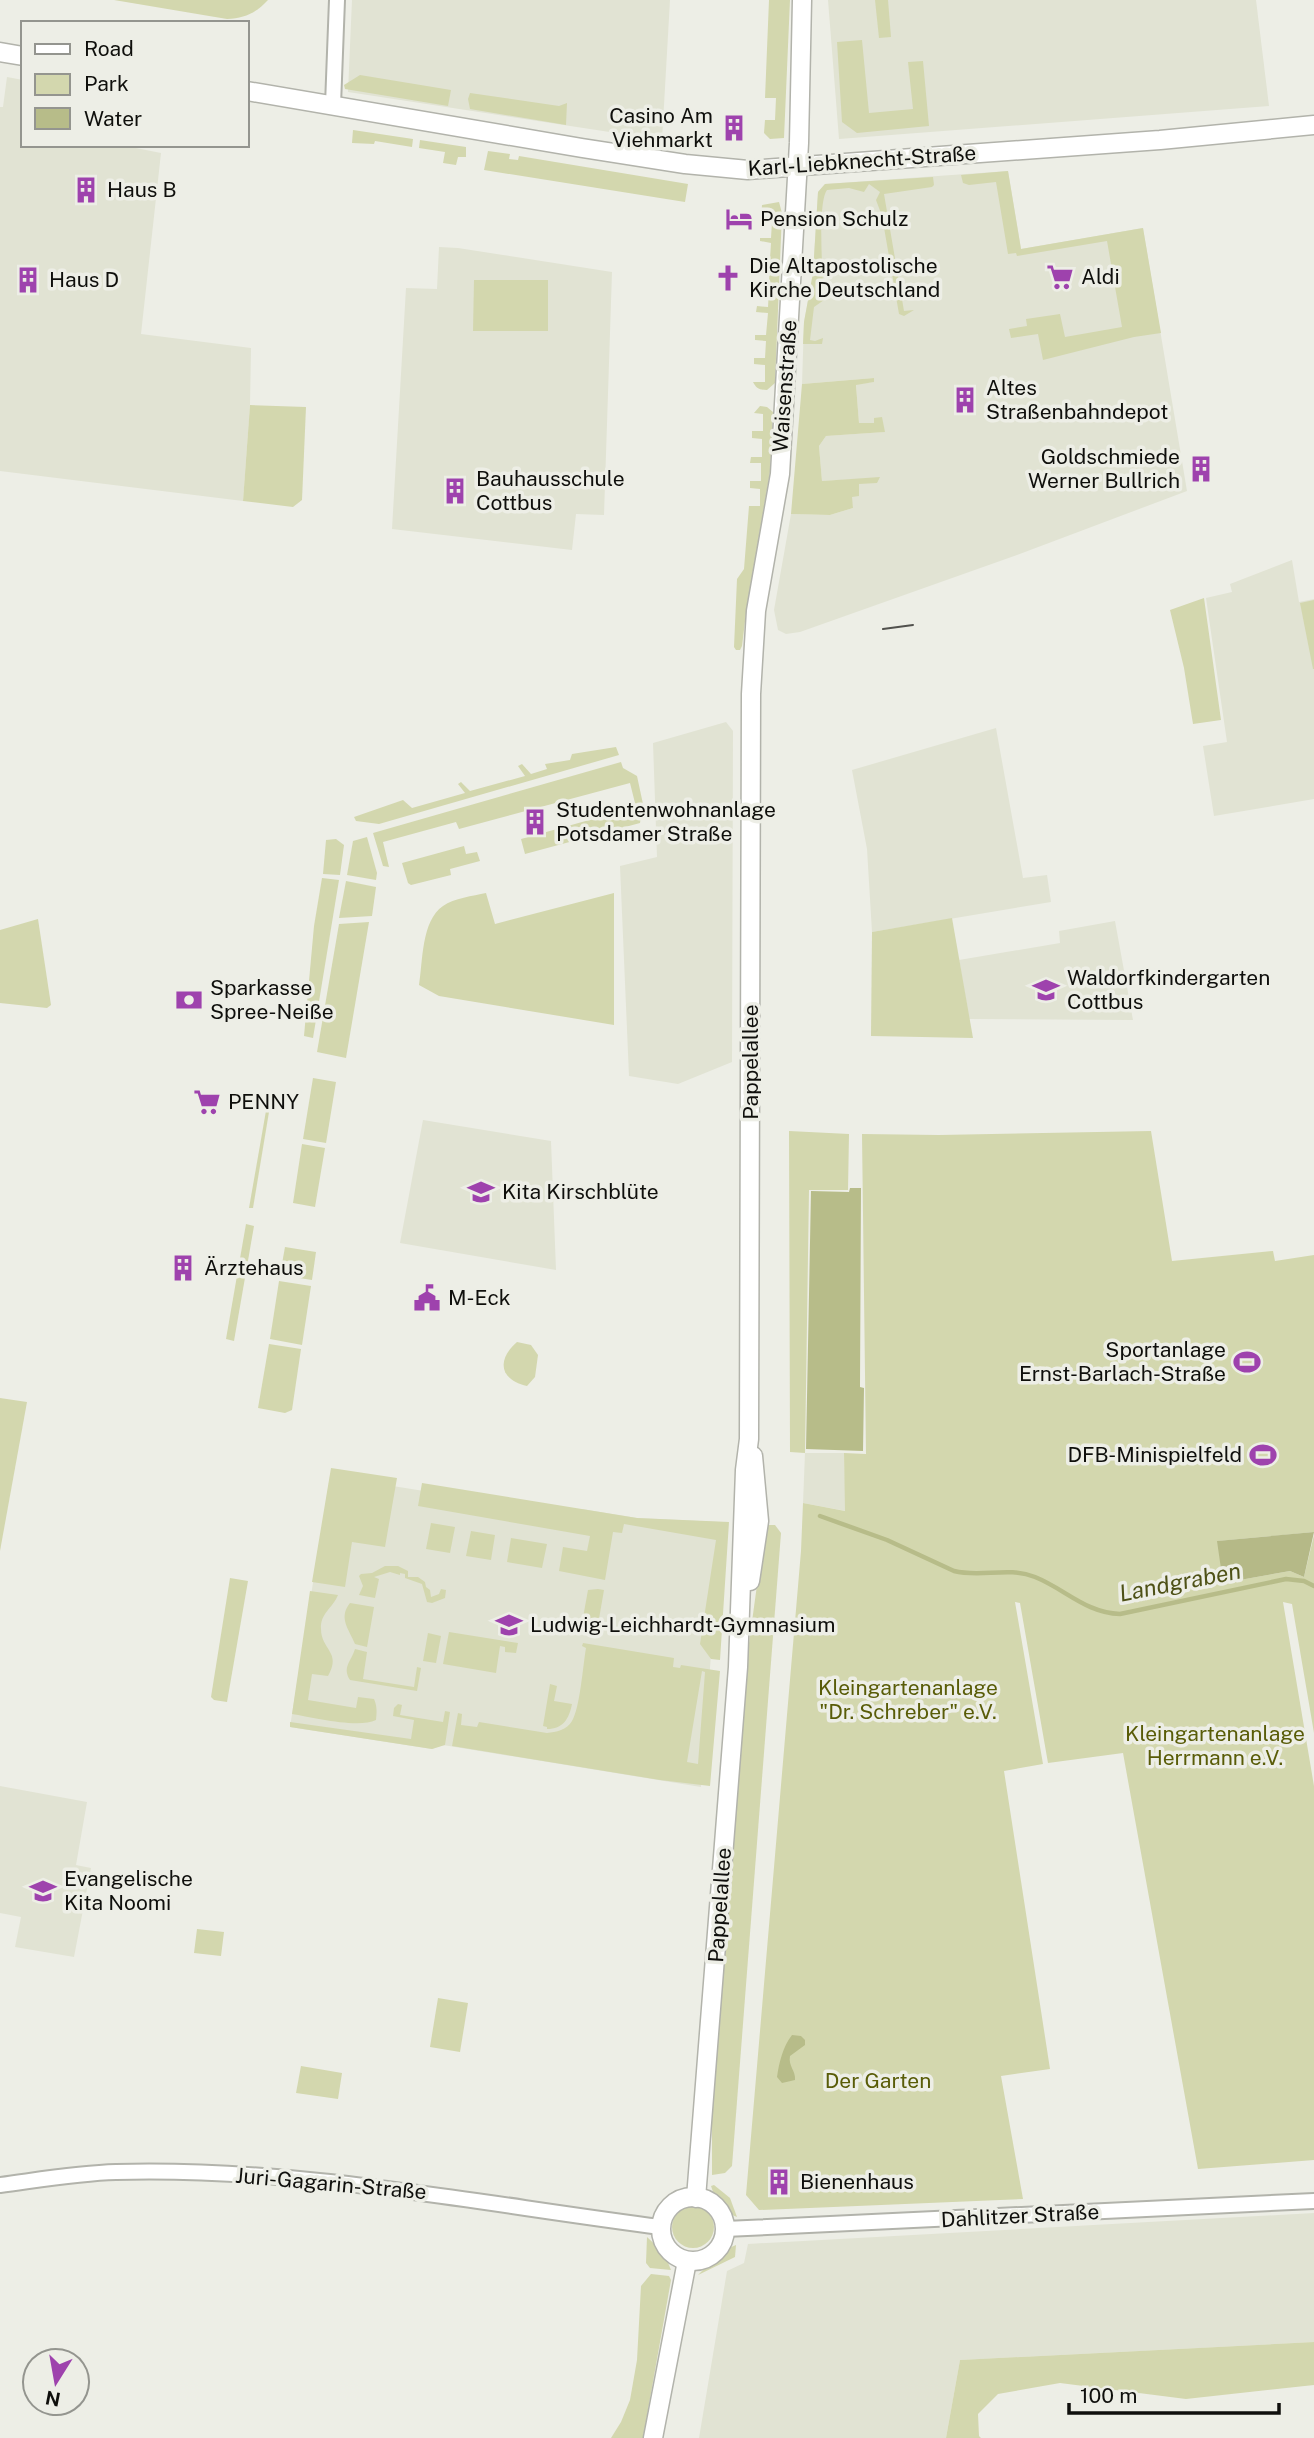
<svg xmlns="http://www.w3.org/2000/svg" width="1314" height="2438" font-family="'Public Sans',sans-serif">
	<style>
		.built { fill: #e1e3d3 }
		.green { fill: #d3d7ae; fill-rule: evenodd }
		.forest { fill: #b5b987 }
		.water { fill: #b7bc89 }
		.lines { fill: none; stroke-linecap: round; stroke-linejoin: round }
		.stream { stroke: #b7bc89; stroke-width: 4.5 }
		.minor-casing { stroke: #b2b3ab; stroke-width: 18 }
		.major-casing { stroke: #b2b3ab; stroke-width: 21 }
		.minor { stroke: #fff; stroke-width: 14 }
		.major { stroke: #fff; stroke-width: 18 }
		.tram { stroke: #51514d; stroke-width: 2 }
		.labels { text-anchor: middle; stroke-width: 7; stroke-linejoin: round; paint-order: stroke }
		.poi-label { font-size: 21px; fill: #0f0f0c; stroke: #edeee6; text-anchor: start }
		.street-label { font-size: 21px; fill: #0f0f0c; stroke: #edeee6 }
		.park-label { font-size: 21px; fill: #595c08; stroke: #edeee6 }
		.water-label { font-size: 23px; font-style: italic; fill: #4e5117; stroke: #edeee6 }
	</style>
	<rect width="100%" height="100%" fill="#edeee6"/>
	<g class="built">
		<path d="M352,0h318l-8,140 -314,-48z"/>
		<path d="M828,0h428l13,106 -430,33z"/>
		<path d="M7,77l16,3v65h98l40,8 -20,181 110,14 -1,57 -7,96 -243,-30v-364h3z"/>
		<path d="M1008,171l13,78 122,-21 44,263 -170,64 -217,77 -14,2 -8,-4 -4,-20 17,-96 39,1 23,-7 -2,-11 8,-14 20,-5 -57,3 -3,-35 7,-10 58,-4 -10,-9 -15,1 -3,-40 18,-2v-4l-72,6 2,-62 9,-49 5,-81 7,-8z"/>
		<path d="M439,247l19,1 154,24 -8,243 -28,-1 -4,36 -180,-21 14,-241 31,1z"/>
		<path d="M1292,560l7,42 15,-3v200l-100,17 -11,-70 24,-4 -21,-144 26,-6 -2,-8z"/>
		<path d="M726,722l7,9 -1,331 -54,22 -49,-8 -9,-210 37,-9 -4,-114z"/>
		<path d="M996,728l27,150 24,-3 4,27 -179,30 -5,-83 -15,-79z"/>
		<path d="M1115,921l18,99 -164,-1 -10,-59 101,-17 -1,-12z"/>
		<path d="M423,1120l128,21 5,129 -156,-27z"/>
		<path d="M805,1453h39l2,58 -43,-8z"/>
		<path d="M330,1476l250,40 2,-7 55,9 84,4 -20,265 -258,-42 -11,4 -142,-22z"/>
		<path d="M0,1786l87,16 -11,63 15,3 -17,89 -59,-10 6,-30 -21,-4z"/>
		<path d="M1314,2213v129l-354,18 -14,78h-247l28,-167 17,-8 4,-19z"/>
	</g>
	<g class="green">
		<path d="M114,0h154c-12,13 -23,18 -41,19z"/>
		<path d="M769,0h21l-6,138 -14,1 -6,-6 1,-13h10l1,-22h-11z"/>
		<path d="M875,0h13l3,37 -12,1z"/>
		<path d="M862,40l7,73 44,-4 -5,-47 15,-1 6,65 -72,7 -15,-11 -5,-80z"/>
		<path d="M360,75l91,15 -3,16 -103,-17 -1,-4z"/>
		<path d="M470,93l89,13 8,-3 -1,22 -96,-16 -2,-10z"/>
		<path d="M353,130l60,9 -1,8 -37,-6 -1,3 -22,-1z"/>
		<path d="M420,140l46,7v10h-8l-2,8 -13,-2 2,-11 -26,-4z"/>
		<path d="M488,151l22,3 -1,5 9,1 1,-4 169,28 -3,18 -201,-32z"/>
		<path d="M1008,171l13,78 122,-21 18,105 -27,4 -91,23 -5,-26 -27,4 -2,-9 18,-3 -1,-7 34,-5 5,23 57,-10 -15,-86 -90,15 -1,-3 -8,1 -12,-72 -27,3 -6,-2 -2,-8z"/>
		<path d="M933,177l1,8 -2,2 -48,7 20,117 10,-1 -10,6 -5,-2 -17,-98 -6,-16 4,-8 -11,-8 -5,8 -15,-4 -22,2c-10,13 -4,91 -3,110l-10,7 -4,33 5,1 8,-3 -1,6h-19l1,-22 9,-49 5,-81 7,-8z"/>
		<path d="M779,202l3,11 -7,170 -8,7c-8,0 -11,-2 -14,-8h12v-17l-11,-1v-6h11l1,-17 -11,-1v-5h11l2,-22 -12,-1 1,-6 11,1 1,-18 -12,-1 1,-6h11l1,-17 -11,-1v-5h11l1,-16 -11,-2v-3h11l1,-16 -11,-1 1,-16z"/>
		<path d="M474,280h74v51h-75z"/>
		<path d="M874,378v4l-18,3 3,38h15v-5l8,-1 3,15 -59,4 -7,10 3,35 58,-4 -3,6 -18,1v12l-7,1 1,11 -23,7 -39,-1 11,-130z"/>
		<path d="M250,405l56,2 -4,93 -9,7 -50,-6z"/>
		<path d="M760,406l7,1 6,5 -3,60 -23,133 -5,41 -2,4h-4l-2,-3 3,-68 7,-10 5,-63h11v-17l-10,-1v-7h11v-18h-11l1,-6h11v-18l-10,-1v-7h11v-17l-9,-1z"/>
		<path d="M1204,598l17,122 -28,4 -9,-56 -14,-58z"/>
		<path d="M1314,600v69h-1l-13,-66z"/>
		<path d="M616,747l3,8 -240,69 -23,-3 -2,-4 49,-17 9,8 53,-15 -7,-9 3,-2 9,9 55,-15 -7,-10 4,-2 9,10 16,-5 -2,-5 25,-4 2,-6z"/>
		<path d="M621,762l2,6 14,8 6,28 -3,19 -115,31 -4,-15 115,-32 -6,-24 -171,46 -3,-7 -73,20 6,25 -6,-1 -10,-33z"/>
		<path d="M367,837l10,36 -1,7 -29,-5 6,-34z"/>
		<path d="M336,839l8,6 -4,30 -17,-1 3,-34z"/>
		<path d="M464,846l2,8 11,-2 3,9 -30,8 1,6 -40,10 -3,-2 -6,-20z"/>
		<path d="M322,878l17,2 -26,158 -9,-2 10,-110z"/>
		<path d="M346,881l30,6 -4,29 -33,2z"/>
		<path d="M486,893l9,31 119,-31v132l-175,-29 -20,-11c4,-23 2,-64 24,-79 11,-8 30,-10 43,-13z"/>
		<path d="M952,918l21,120 -102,-2 1,-104z"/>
		<path d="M38,919l13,86 -4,3 -47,-5v-73z"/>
		<path d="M369,922l-23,136 -29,-6 22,-128z"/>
		<path d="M313,1078l23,4 -10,61 -23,-4z"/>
		<path d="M267,1105l3,1 -17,102h-4z"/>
		<path d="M789,1131l60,3 -1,56h-39l-4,263 -15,-1z"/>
		<path d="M1151,1131l21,130 101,-10 2,10 39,-6v277l-96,9 5,42 67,-12 14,6 10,-42v198l-22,-129 -9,-2 31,184v374l-116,9 -75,-416 -75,10 -28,-160 -5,-1 28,162 -39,7 46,298 -49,7 22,123 -264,11 -13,-15 55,-644 2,-48 42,8 -1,-58 22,1 -4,-320 77,1z"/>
		<path d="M302,1144l23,4 -10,59 -22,-4z"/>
		<path d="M246,1224l8,2 -20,115 -8,-2z"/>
		<path d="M285,1247l31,5 -4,28 -32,-5z"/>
		<path d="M279,1281l32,5 -9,59 -32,-6z"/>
		<path d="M517,1342l14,3 7,10 -3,22 -8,9c-27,-6 -31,-26 -10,-44z"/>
		<path d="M269,1344l32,5 -9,61 -7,3 -27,-5z"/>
		<path d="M0,1398l27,4 -27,149z"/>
		<path d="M331,1468l66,10 -12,69 -33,-5 -7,45 -33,-5z"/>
		<path d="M422,1483l215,35 92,4 -9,138 -9,-1 -11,-15 16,-104 -92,-16 -2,9 -9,-1 -8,48 -46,-9 4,-24 24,4 3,-15 -172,-30z"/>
		<path d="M431,1523l24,4 -5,26 -24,-4z"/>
		<path d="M768,1525h7l6,8 -49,633 -7,7 -13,2v-86l34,-424 19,-138z"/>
		<path d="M471,1531l24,4 -4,25 -25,-4z"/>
		<path d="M511,1538l36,6 -5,24 -35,-6z"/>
		<path d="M385,1566h13l10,5v6h10l7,5 1,5 4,3 1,7 8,-3 2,-5 5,1 -1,8 -13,5 -5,-1 -5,-18 -17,-6v-4l-5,-1v2l-10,-3 -16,5 5,2 -4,19 -16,-3 4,-9 -4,-10 2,-2 11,-1z"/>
		<path d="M230,1578l18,3 -21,121 -13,-2 -3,-3z"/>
		<path d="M598,1589l6,1 -8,46 -16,-2 8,-44z"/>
		<path d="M310,1591l28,4c-5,13 -18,18 -17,34 0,21 21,23 7,47l-16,-2 -4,26 48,8 2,-11 16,2c3,7 3,13 2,21 -18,9 -64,-3 -84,-6z"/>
		<path d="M350,1603l24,4 -7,40 -12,-3c-6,-15 -17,-26 -5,-41z"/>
		<path d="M449,1632l69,11 -2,10 -11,-1v-5l-5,-1 -4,27 -53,-9z"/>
		<path d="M428,1633l13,3 -5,27 -13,-2z"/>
		<path d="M583,1643l91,15 -1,9 7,1 1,-3 39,6 -10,115 -50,-6 -208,-34 6,-33 4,1 -1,11 16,2 2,-5 68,11c9,-1 20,-3 25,-12 8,-13 11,-56 14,-73l-4,-2zM702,1671l3,1 -7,92 -11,-2z"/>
		<path d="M355,1649l12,3 -4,27 51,8 3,-20 4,1 -4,23 -67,-11c-8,-13 1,-18 5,-31z"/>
		<path d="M550,1684l7,2 -3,15 18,3c-3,15 -9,25 -25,25v-2l-4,-1z"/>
		<path d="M398,1704l4,1 -2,10 43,7 2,-11 5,1 -5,33 -13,4 -142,-22v-5l121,17 3,-19 -21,-4 1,-8z"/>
		<path d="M197,1929l27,3 -3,24 -27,-3z"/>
		<path d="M438,1998l30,5 -8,49 -30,-5z"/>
		<path d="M301,2066l41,7 -4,26 -42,-6z"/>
		<path d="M714,2185l16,13 7,19c-13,-4 -22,-18 -26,-31z"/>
		<circle cx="693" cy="2227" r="21"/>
		<path d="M647,2237l17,16 7,17 -21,-2 -4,-5z"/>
		<path d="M736,2245l-1,12 -37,18 24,-24z"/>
		<path d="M651,2274l18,2 2,4 -28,158h-32l10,-16 9,-22 7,-40 4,-74z"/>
		<path d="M1314,2342v43l-128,14 -126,-16 -62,11 -20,20 1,22 2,2h-35l14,-78z"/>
	</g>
	<path class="forest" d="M1314,1532l-10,45 -14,-6 -67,12 -6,-42z"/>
	<g class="water">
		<path d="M850,1188h11l-1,199 4,1 -1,63 -57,-2 5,-258 38,1z"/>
		<path d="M792,2035l9,1 4,4v5l-15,11c-2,10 6,15 5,24l-13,3 -5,-6c2,-14 6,-31 15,-42z"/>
	</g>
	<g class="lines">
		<path class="stream" d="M820,1516l67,24 67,31c28,7 53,-5 81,6 30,12 51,36 85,37l166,-35 18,2 10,5"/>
		<g class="minor-casing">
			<g id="minor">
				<path d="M333,105l4,-105"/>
				<path d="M0,2185c38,-5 78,-12 116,-13 184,-5 364,32 545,55"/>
				<path d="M725,2229l589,-28"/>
			</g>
		</g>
		<g class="major-casing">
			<g id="major">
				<path d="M0,52l23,4"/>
				<path d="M247,91l335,57 103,16 63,6 412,-30 154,-15"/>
				<path d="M750,1581l9,-60 -6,-65"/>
				<circle cx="693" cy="2229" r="32"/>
				<path d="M696,2198l42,-531 7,-197 4,-31 2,-745 5,-83 24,-137 19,-331 3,-143"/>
				<path d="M653,2438l34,-177"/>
			</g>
		</g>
		<use href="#minor" class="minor"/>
		<use href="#major" class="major"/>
		<path class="tram" d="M883,629l30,-4"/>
	</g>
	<defs>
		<g id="building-bare" transform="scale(2.1)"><path d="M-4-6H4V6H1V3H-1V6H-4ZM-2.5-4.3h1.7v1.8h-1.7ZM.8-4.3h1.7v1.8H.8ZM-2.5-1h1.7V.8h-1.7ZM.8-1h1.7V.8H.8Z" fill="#9e42ad" stroke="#edeee6" stroke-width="2.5" paint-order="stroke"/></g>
		<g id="hotel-bare" transform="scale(2.1)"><path d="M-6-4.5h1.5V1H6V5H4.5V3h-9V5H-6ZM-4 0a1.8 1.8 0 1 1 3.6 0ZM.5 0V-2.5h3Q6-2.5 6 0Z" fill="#9e42ad" stroke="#edeee6" stroke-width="2.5" paint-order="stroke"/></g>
		<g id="supermarket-bare" transform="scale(2.1)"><path d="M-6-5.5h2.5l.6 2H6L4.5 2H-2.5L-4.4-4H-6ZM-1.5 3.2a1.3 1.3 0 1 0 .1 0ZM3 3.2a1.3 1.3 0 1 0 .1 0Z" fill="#9e42ad" stroke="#edeee6" stroke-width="2.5" paint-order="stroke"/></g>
		<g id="church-bare" transform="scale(2.1)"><path d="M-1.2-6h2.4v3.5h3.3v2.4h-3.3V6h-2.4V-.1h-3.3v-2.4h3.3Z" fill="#9e42ad" stroke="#edeee6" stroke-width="2.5" paint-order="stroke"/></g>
		<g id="school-bare" transform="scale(2.1)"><path d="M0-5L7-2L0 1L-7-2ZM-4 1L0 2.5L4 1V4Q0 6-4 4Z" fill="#9e42ad" stroke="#edeee6" stroke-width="2.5" paint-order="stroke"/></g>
		<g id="bank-bare" transform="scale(2.1)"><path d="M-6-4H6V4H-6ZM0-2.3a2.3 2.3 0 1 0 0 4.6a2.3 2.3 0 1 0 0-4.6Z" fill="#9e42ad" stroke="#edeee6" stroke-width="2.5" paint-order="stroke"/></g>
		<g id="civic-bare" transform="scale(2.1)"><path d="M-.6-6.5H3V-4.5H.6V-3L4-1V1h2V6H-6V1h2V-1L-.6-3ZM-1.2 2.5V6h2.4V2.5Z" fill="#9e42ad" stroke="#edeee6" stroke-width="2.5" paint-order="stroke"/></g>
		<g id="stadium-bare" transform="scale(2.1)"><path d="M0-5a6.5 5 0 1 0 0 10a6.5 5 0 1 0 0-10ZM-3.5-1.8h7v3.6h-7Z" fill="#9e42ad" stroke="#edeee6" stroke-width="2.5" paint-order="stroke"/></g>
	</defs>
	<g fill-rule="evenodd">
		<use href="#building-bare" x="734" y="128"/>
		<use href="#building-bare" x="86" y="190"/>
		<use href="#hotel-bare" x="739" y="219"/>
		<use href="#supermarket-bare" x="1060" y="277"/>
		<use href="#church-bare" x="728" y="278"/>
		<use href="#building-bare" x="28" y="280"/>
		<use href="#building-bare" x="965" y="400"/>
		<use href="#building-bare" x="1201" y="469"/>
		<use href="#building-bare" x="455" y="491"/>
		<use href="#building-bare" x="535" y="822"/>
		<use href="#school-bare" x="1046" y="990"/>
		<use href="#bank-bare" x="189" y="1000"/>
		<use href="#supermarket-bare" x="207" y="1102"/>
		<use href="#school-bare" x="481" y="1192"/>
		<use href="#building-bare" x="183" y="1268"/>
		<use href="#civic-bare" x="427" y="1298"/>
		<use href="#stadium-bare" x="1247" y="1362"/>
		<use href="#stadium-bare" x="1263" y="1455"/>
		<use href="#school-bare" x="509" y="1625"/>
		<use href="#school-bare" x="43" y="1891"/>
		<use href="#building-bare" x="779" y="2182"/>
	</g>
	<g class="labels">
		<g class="poi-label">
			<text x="713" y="123" text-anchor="end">Casino Am<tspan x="713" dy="24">Viehmarkt</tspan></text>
			<text x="107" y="197">Haus B</text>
			<text x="760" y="226">Pension Schulz</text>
			<text x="749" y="273">Die Altapostolische<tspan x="749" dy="24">Kirche Deutschland</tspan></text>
			<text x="1081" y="284">Aldi</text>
			<text x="49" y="287">Haus D</text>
			<text x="986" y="395">Altes<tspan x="986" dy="24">Straßenbahndepot</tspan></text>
			<text x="1180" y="464" text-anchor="end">Goldschmiede<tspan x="1180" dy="24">Werner Bullrich</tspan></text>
			<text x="476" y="486">Bauhausschule<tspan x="476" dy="24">Cottbus</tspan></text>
			<text x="556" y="817">Studentenwohnanlage<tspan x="556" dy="24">Potsdamer Straße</tspan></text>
			<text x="1067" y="985">Waldorfkindergarten<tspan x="1067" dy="24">Cottbus</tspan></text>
			<text x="210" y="995">Sparkasse<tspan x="210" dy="24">Spree-Neiße</tspan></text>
			<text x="228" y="1109">PENNY</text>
			<text x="502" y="1199">Kita Kirschblüte</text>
			<text x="204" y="1275">Ärztehaus</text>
			<text x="448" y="1305">M-Eck</text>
			<text x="1226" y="1357" text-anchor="end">Sportanlage<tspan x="1226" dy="24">Ernst-Barlach-Straße</tspan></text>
			<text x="1242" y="1462" text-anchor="end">DFB-Minispielfeld</text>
			<text x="530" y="1632">Ludwig-Leichhardt-Gymnasium</text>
			<text x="64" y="1886">Evangelische<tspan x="64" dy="24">Kita Noomi</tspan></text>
			<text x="800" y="2189">Bienenhaus</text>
		</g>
		<g class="street-label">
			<text transform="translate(862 161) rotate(-4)" y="7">Karl-Liebknecht-Straße</text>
			<text transform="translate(785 386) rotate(-86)" y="7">Waisenstraße</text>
			<text transform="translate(751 1062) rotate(-90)" y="7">Pappelallee</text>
			<text transform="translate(720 1905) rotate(-86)" y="7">Pappelallee</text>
			<text transform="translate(331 2184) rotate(5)" y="7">Juri-Gagarin-Straße</text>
			<text transform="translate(1020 2216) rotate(-3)" y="7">Dahlitzer Straße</text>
		</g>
		<g class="park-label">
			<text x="908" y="1695">Kleingartenanlage<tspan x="908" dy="24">"Dr. Schreber" e.V.</tspan></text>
			<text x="1215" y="1741">Kleingartenanlage<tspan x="1215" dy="24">Herrmann e.V.</tspan></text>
			<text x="878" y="2088">Der Garten</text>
		</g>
		<g class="water-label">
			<text transform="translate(1180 1582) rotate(-11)" y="8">Landgraben</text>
		</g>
	</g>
	<rect x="21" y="21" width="228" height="126" fill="#edeee6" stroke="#94958f" stroke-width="2"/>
	<rect x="35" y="44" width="35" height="10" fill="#ffffff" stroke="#94958f" stroke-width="2"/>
	<text x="84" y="56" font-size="21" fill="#0f0f0c">Road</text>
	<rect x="35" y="74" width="35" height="21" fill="#d3d7ae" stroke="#94958f" stroke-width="2"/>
	<text x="84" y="91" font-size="21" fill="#0f0f0c">Park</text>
	<rect x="35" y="108" width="35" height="21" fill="#b7bc89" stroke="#94958f" stroke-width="2"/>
	<text x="84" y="126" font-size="21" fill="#0f0f0c">Water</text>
	<g transform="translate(56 2382) rotate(191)"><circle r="33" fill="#edeee6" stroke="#94958f" stroke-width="2"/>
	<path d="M0-5L12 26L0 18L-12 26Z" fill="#9e42ad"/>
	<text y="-10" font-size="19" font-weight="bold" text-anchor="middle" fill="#0f0f0c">N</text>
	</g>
	<path d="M1069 2403v10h210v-10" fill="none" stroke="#0f0f0c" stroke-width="3.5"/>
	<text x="1080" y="2403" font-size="21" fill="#0f0f0c" stroke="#edeee6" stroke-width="5" paint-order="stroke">100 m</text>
</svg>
